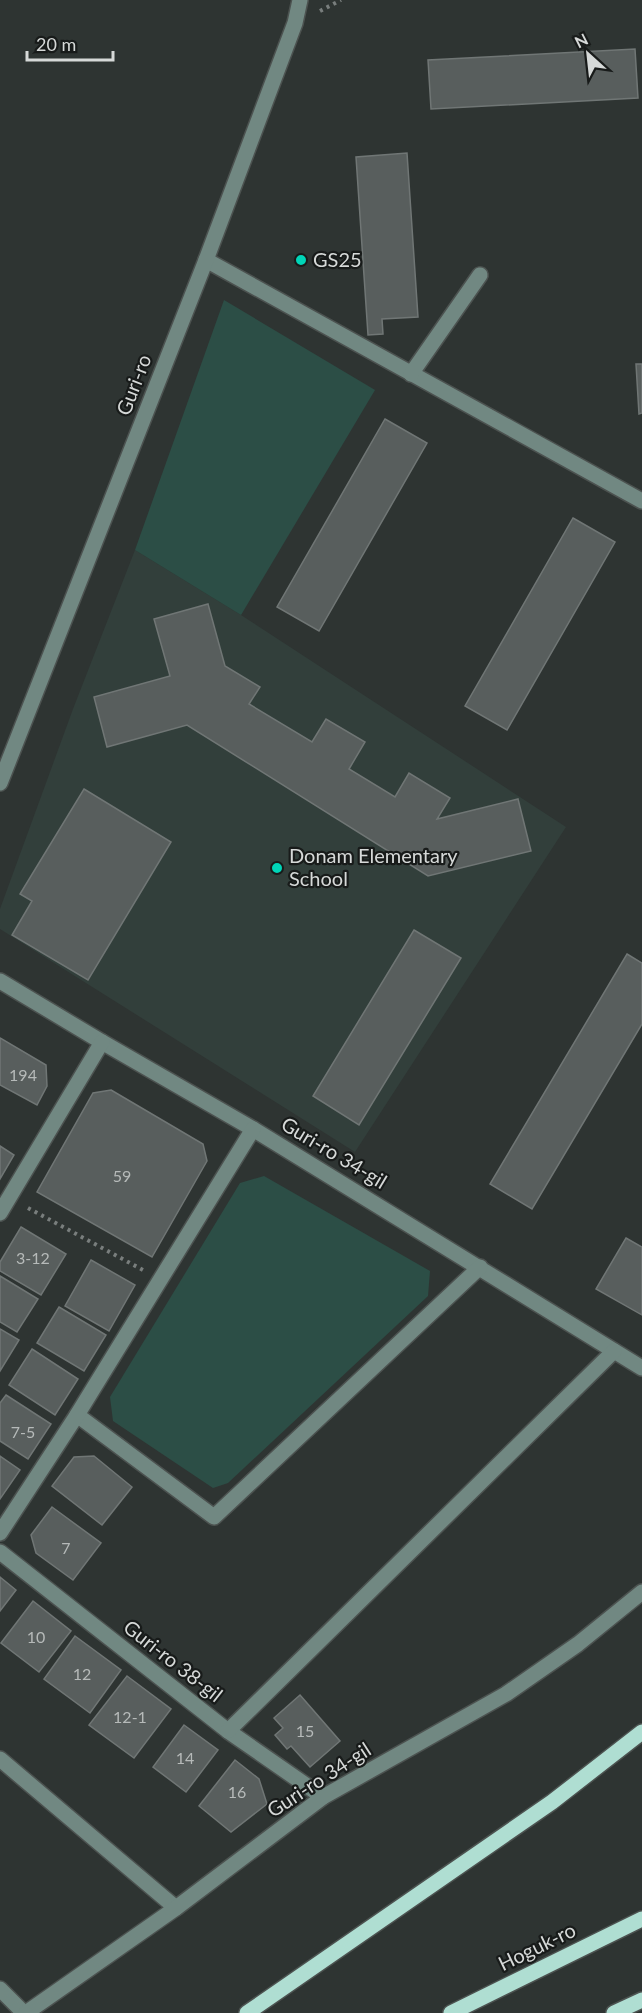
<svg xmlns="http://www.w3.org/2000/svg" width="642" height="2013" font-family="Lato,sans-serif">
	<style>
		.built { fill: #323f3b }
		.green { fill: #2c4e46 }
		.building { fill: #585e5d; stroke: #707675; stroke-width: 1.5 }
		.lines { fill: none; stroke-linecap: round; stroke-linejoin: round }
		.minor-casing { stroke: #4c5250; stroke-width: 18 }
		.major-casing { stroke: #4c5250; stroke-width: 18 }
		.path { stroke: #797e7d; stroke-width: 4; stroke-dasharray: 3 4.5; stroke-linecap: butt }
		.minor { stroke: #718882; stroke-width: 15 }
		.major { stroke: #afded2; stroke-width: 15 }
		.poi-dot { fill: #00d5b7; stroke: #181b1a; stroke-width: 2 }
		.labels { text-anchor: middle; stroke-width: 4.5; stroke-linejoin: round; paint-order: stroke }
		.number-label { font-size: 16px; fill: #b6bab9 }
		.poi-label { font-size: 20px; fill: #d6d9d8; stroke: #181b1a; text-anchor: start }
		.street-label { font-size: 20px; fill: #d6d9d8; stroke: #181b1a }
	</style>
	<rect width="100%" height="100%" fill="#2e3432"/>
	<path class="built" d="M135,550l106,65 325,212 -211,325 -355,-223v-20l73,-200z"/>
	<g class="green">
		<path d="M224,300l151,90 -134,225 -106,-65z"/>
		<path d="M264,1176l166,95 -2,25 -200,187 -15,5 -100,-67 -3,-24 130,-214z"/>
	</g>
	<g class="building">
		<path d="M635,49l3,49 -207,11 -3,-49z"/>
		<path d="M407,153l11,164 -36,2 1,15 -15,1 -12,-178z"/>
		<path d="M636,364h6v49l-3,1z"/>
		<path d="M385,419l42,24 -108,188 -42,-24z"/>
		<path d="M573,518l42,24 -108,188 -42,-24z"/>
		<path d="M208,604l17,62 35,21 -11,17 63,38 14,-23 39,23 -16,27 46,28 14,-24 41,25 -13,21 81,-20 13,52 -103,25 -241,-151 -80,22 -13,-50 76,-21 -16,-57z"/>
		<path d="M84,789l87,53 -83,138 -76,-45 20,-34 -12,-7z"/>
		<path d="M414,930l47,28 -102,167 -46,-29z"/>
		<path d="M627,954l15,9v61l-110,185 -42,-25z"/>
		<path d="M0,1038l46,27 1,21 -10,19 -37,-20z"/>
		<path d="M111,1090l92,54 4,17 -55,96 -115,-65 56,-99z"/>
		<path d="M0,1146l14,9 -14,24z"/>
		<path d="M21,1227l45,27 -25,41 -41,-24v-9z"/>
		<path d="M626,1238l16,9v68l-46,-26z"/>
		<path d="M91,1260l44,25 -26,46 -44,-25z"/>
		<path d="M0,1276l38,23 -21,33 -17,-10z"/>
		<path d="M59,1307l47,28 -22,36 -47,-28z"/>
		<path d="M0,1329l19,11 -19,31z"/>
		<path d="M32,1349l46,30 -23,36 -46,-30z"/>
		<path d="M6,1395l45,29 -23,35 -28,-18v-38z"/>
		<path d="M0,1456l20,14 -20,29z"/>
		<path d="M94,1456l38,31 -30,38 -50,-39 22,-29z"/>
		<path d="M52,1507l49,36 -28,37 -37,-27 -5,-18z"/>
		<path d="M0,1577l16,13 -16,21z"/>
		<path d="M33,1601l38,30 -32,41 -38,-29z"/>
		<path d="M75,1636l46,34 -31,43 -46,-34z"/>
		<path d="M127,1676l44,33 -37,49 -45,-33z"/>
		<path d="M300,1695l40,46 -30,26 -19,-21 -4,3 -12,-14 8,-7 -9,-10z"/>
		<path d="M184,1725l34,25 -32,42 -33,-25z"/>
		<path d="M235,1760l24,19 8,25 -36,28 -32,-26z"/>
	</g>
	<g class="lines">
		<g class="minor-casing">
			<g id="minor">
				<path d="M206,260l436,241"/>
				<path d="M411,374l69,-99"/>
				<path d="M0,783l206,-523 89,-237 5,-23"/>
				<path d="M0,981l102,61 151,87 389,239"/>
				<path d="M0,1213l102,-171"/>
				<path d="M77,1415l137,102 266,-250"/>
				<path d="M0,1533l77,-118 176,-286"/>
				<path d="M0,1552l228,179 95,66"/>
				<path d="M228,1731l386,-380"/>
				<path d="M0,1759l176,149"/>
				<path d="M0,1989l24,24"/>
				<path d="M26,2013l150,-105 147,-111 183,-103 72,-50 64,-52"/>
			</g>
		</g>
		<g class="major-casing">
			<g id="major">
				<path d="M247,2013l305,-211 90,-70"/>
				<path d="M451,2013l191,-94"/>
				<path d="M614,2013l28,-13"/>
			</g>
		</g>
		<g class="path">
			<path d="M320,11l21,-11"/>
			<path d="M28,1208l115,62"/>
		</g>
		<use href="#minor" class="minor"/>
		<use href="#major" class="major"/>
	</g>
	<g class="poi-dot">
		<circle cx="301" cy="260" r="6"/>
		<circle cx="277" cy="868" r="6"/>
	</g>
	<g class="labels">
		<g class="number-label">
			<text x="23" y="1081">194</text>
			<text x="122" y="1182">59</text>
			<text x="33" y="1264">3-12</text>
			<text x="23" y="1438">7-5</text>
			<text x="66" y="1554">7</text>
			<text x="36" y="1643">10</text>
			<text x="82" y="1680">12</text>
			<text x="130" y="1723">12-1</text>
			<text x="305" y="1737">15</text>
			<text x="185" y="1764">14</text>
			<text x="237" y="1798">16</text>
		</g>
		<g class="poi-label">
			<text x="313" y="267">GS25</text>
			<text x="289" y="863">Donam Elementary<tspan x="289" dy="23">School</tspan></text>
		</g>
		<g class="street-label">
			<text transform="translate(134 385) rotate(-69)" y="7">Guri-ro</text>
			<text transform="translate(334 1153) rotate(31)" y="7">Guri-ro 34-gil</text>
			<text transform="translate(173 1661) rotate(38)" y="7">Guri-ro 38-gil</text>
			<text transform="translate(319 1780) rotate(-33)" y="7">Guri-ro 34-gil</text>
			<text transform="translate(537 1947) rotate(-26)" y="7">Hoguk-ro</text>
		</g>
	</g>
	<g transform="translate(588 54) rotate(333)" stroke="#181b1a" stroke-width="4.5" paint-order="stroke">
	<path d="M0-4.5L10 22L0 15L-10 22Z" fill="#d6d9d8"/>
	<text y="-9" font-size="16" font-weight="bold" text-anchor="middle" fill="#d6d9d8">N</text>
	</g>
	<path d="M27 51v9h86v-9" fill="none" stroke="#d6d9d8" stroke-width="3"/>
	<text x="36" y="51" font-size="18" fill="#d6d9d8" stroke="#181b1a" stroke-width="4.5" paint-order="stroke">20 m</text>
</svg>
